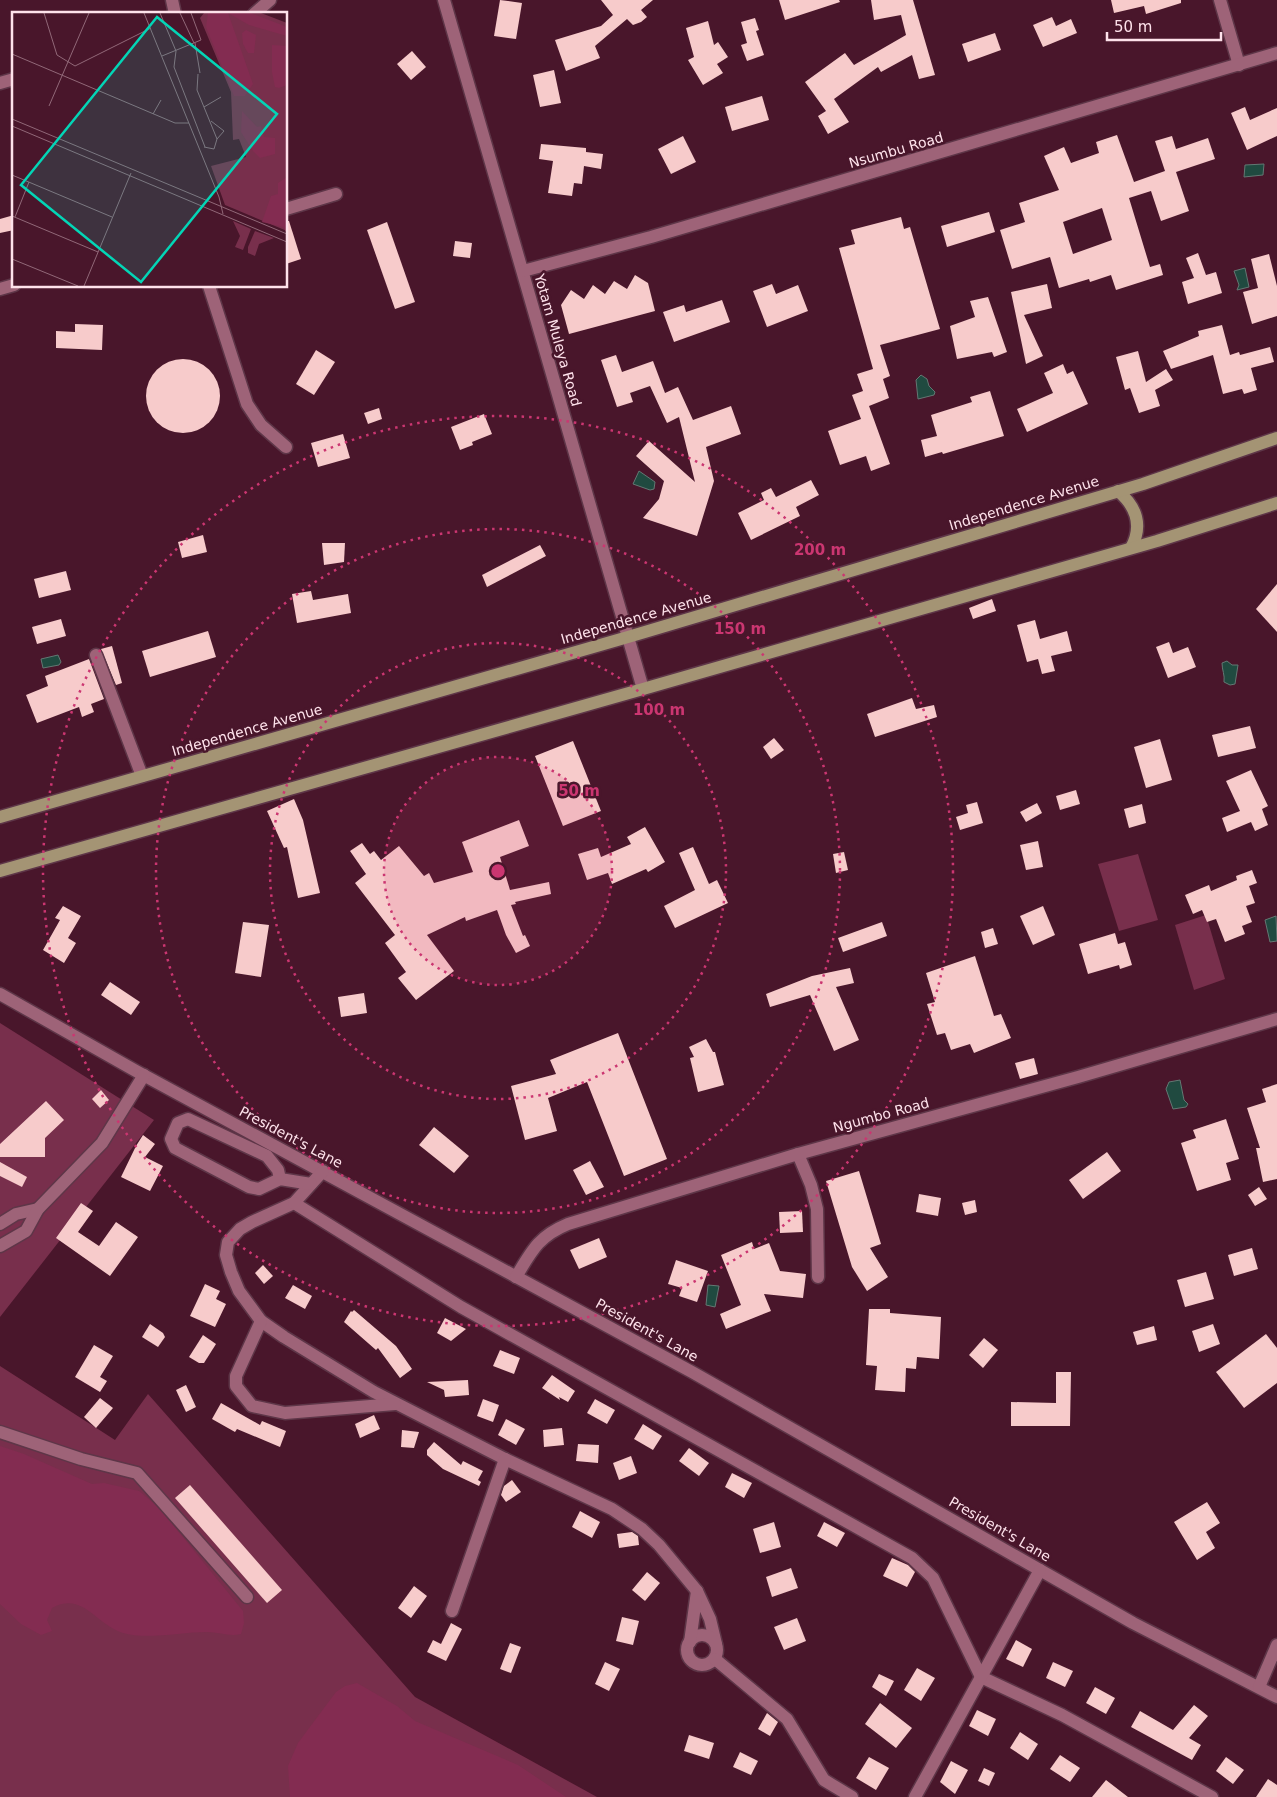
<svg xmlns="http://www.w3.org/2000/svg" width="1277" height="1797" font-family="'DejaVu Sans',sans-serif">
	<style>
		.green { fill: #782f4c }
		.forest { fill: #832c51 }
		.water { fill: #204a40; stroke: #637873 }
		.building { fill: #f7cbcb; fill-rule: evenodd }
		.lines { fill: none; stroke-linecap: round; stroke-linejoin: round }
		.minor-casing { stroke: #5e3648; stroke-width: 15 }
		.major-casing { stroke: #5e3648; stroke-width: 15 }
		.minor { stroke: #9e6378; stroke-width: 12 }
		.major { stroke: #a49474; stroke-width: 12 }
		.ring { fill: none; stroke: #cb3671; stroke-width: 2.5; stroke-dasharray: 2.5 5 }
		.labels { text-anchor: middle; stroke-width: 5; stroke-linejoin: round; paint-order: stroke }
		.street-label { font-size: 14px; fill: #fee2eb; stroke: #49162b }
		.inset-road { fill: none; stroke: #916878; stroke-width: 1 }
		.view { fill: #03d5b6; fill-opacity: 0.15; stroke: #03d5b6; stroke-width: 2.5 }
		.inset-edge { fill: none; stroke: #fee2eb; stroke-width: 2.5 }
		.centre { fill: #cb3671; stroke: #49162b; stroke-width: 2.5 }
		.ring-label { font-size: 15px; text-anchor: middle; font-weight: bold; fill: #cb3671; stroke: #49162b; stroke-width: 5; stroke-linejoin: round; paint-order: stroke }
	</style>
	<rect width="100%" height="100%" fill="#49162b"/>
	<g class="green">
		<path d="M1138,854l20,66 -39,11 -21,-67z"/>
		<path d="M1206,915l19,64 -31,11 -19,-65z"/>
		<path d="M0,1023l154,97 -154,197z"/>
		<path d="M0,1366l115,74 33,-46 267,303 182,100h-597z"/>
	</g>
	<g class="forest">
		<path d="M0,1446l24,8 68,30 12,-1 35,8 20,17 84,103 1,12 -3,11c-12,3 -21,-2 -34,-2 -25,0 -61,8 -84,1 -27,-8 -40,-42 -71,-25l-5,12 5,11 -11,4 -20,-11 -21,-20z"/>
		<path d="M357,1683l40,23 18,15 103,44 48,32h-276l-2,-31 10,-23 38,-51 9,-6z"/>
	</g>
	<g class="water">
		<path d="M1264,164l-1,11 -19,2 1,-12z"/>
		<path d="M1245,268l4,19 -12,3 2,-5 -5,-14z"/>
		<path d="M921,375l6,4 2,7 6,6 -1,3 -16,4 -2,-19z"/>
		<path d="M639,471l16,11 -1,7 -4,1 -17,-6z"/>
		<path d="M58,655l3,7 -2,3 -16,3 -2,-9z"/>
		<path d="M1227,661l5,4h6l-3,19 -5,1 -6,-3c1,-7 -2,-12 -2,-19z"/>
		<path d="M1276,916l1,25 -7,1 -5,-22z"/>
		<path d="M1180,1080l4,20 4,4 -2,3 -13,2 -7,-20 3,-7z"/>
		<path d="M708,1285l11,1 -4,21 -9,-2z"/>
	</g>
	<g class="building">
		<path d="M500,0l22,3 -6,36 -22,-3z"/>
		<path d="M601,0h52l-12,10 6,7 -6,5 -8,3 -6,-6 -32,27 5,12 -34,13 -11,-31 46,-14 12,-11z"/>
		<path d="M779,0h60l1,2 -55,18z"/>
		<path d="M871,0h42l22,75 -16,4 -7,-24 -31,17 -3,-5 -44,32 15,23 -21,12 -10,-18 8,-5 -21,-29 40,-29 9,12 52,-30 -5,-20 -27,5z"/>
		<path d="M1111,0h70v3l-35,11 -2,-8 -30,7z"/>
		<path d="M1052,17l4,9 15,-7 6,14 -34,14 -10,-22z"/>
		<path d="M755,18l4,12 -3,1 8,24 -17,6 -6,-16 6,-2 -6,-21z"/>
		<path d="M708,21l6,24 4,-3 10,15 -11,7 6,9 -20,12 -15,-25 6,-3 -8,-29z"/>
		<path d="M995,33l6,17 -33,12 -6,-18z"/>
		<path d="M412,51l14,16 -15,13 -14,-16z"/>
		<path d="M554,70l7,33 -21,4 -7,-32z"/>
		<path d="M762,96l7,24 -37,11 -7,-24z"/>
		<path d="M1245,107l5,13 27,-12v28l-30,14 -16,-37z"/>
		<path d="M1117,135l17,47 31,-11 -10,-30 17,-5 4,13 32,-11 7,21 -39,13 13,39 -28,10 -10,-30 -22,7 21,69 10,-3 3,11 -47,15 -5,-15 -21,7 -1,-3 -30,9 -9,-31 -38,12 -12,-39 25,-8 -6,-19 40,-13 -15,-34 20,-9 7,16 28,-10 -3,-11zM1102,208l10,32 -39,14 -10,-32z"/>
		<path d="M683,136l13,26 -25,12 -13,-25z"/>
		<path d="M541,144l45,4v4l17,2 -2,15 -17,-3 -2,18 -8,-1 -2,13 -24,-3 5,-32 -14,-2z"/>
		<path d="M989,212l6,20 -48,15 -6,-21z"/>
		<path d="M14,215v15l-14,3v-14z"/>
		<path d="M901,217l3,12 6,-2 30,102 -60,16 10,31 -7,3 6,19 -20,8 21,58 -19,7 -5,-15 -26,9 -12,-34 33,-12 -9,-24 11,-4 -6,-17 16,-5 -34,-121 16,-4 -4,-14z"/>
		<path d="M286,221h3l12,38 -15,5z"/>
		<path d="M387,222l28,80 -20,7 -28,-79z"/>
		<path d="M455,241l17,2 -2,15 -17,-2z"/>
		<path d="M1198,253l8,22 10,-3 6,21 -34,11 -6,-22 12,-4 -8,-20z"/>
		<path d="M1269,254l8,32v30l-25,8 -9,-32 15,-4 -7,-29z"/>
		<path d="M635,275l13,8 7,28 -86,23 -8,-29 10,-15 13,9 9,-14 12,9 9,-13 13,8z"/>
		<path d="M772,284l4,10 22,-9 10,26 -41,16 -14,-36z"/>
		<path d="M1047,284l5,24 -28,7 19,41 -17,8 -15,-72z"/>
		<path d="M988,297l19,55 -13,5 -2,-5 -35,7 -7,-33 25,-9 -5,-16z"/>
		<path d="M722,300l8,22 -56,20 -11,-30 21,-7 2,7z"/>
		<path d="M75,324l28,1 -1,25 -46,-2v-17l19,1z"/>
		<path d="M1222,325l8,30 9,-3 1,3 30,-8 4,15 -23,6 6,22 -13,4 -2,-5 -19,5 -10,-39 -42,14 -8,-18 36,-15 -1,-5z"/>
		<path d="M316,350l19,12 -21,33 -18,-11z"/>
		<path d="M1138,351l8,31 20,-13 7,11 -18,10 5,16 -21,7 -9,-25 -5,2 -9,-33z"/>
		<path d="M616,355l6,17 31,-11 12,32 13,-6 15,33 38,-14 10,28 -35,13 8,34 -17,55 -54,-18 16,-19 5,-18 -28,-25 13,-15 46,41 -16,-65 -12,6 -17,-37 -20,7 3,9 -16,5 -16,-47z"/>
		<circle cx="183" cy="396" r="37"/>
		<path d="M1063,364l4,10 6,-3 15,33 -61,28 -10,-23 36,-16 -9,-20z"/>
		<path d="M990,391l14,45 -61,18 -1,-2 -17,5 -4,-17 16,-4 -6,-21 41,-13 -2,-5z"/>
		<path d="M379,408l3,11 -14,5 -4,-11z"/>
		<path d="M484,414l8,20 -20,8 1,3 -13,5 -9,-23z"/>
		<path d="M343,434l7,24 -32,9 -7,-24z"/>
		<path d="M811,480l8,15 -23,12 4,9 -49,24 -13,-27 26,-13 -3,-7 10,-5 5,9z"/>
		<path d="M203,535l4,17 -25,6 -4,-16z"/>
		<path d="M322,543h23l-1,19 -20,3z"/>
		<path d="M540,545l6,11 -59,31 -5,-12z"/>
		<path d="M66,571l5,19 -32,8 -5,-19z"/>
		<path d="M1277,584v48l-21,-23z"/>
		<path d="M311,591l2,9 35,-6 3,19 -54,10 -5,-29z"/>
		<path d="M992,599l4,12 -23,8 -4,-11z"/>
		<path d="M61,619l5,17 -29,8 -5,-17z"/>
		<path d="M1035,620l5,19 27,-8 5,20 -21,5 4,15 -13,3 -4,-15 -11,3 -10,-37z"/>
		<path d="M208,631l8,26 -66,20 -8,-26z"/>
		<path d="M1169,642l4,11 15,-6 8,20 -28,11 -12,-31z"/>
		<path d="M112,646l10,37 -6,2 -15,-36z"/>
		<path d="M89,659l15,40 -13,5 3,8 -12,5 -3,-10 -42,16 -11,-28 22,-9 -3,-10z"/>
		<path d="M912,698l4,11 18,-4 3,12 -62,20 -8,-23z"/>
		<path d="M1250,726l6,22 -38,9 -6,-22z"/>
		<path d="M774,738l10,12 -13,9 -8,-12z"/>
		<path d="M1160,739l12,41 -26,8 -12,-41z"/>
		<path d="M573,741l28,70 -38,15 -28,-70z"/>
		<path d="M1251,770l17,36 -6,3 6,16 -13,6 -4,-9 -24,10 -5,-14 18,-7 -14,-30z"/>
		<path d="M1076,790l4,14 -20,6 -4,-14z"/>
		<path d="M294,799l9,21 17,73 -22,5 -11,-51 -3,1 -17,-37z"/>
		<path d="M977,802l6,21 -23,7 -4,-13 12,-4 -2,-8z"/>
		<path d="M1037,803l5,10 -16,9 -6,-10z"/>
		<path d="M1142,804l4,19 -17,5 -5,-19z"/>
		<path d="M519,820l10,26 -29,11 10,33 39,-8 2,12 -36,8 1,2 -5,1 12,31 2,-1 5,11 -14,7 -10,-18 -9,-25 -31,11 -1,-4 -38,18 27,36 -38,29 -18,-22 8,-6 -21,-29 10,-8 -40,-52 11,-9 -16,-23 12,-8 8,11 4,-3 7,9 18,-14 25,30 5,-3 5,10 39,-11 -11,-30z"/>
		<path d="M645,827l20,35 -17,10 -2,-3 -34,15 -4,-11 -21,7 -9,-26 20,-6 3,9 30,-13 -4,-7z"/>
		<path d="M1038,841l5,26 -17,3 -6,-25z"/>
		<path d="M693,847l16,37 8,-4 11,23 -53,25 -11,-22 31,-16 -16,-37z"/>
		<path d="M844,852l4,18 -12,3 -3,-19z"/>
		<path d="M1252,870l5,13 -8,3 6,17 -9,3 6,16 -10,4 3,8 -20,8 -9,-23 -9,3 -5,-12 -9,4 -8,-19 24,-10 2,6 26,-11 -1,-4z"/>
		<path d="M63,906l18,10 -13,22 8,5 -12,20 -21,-13 17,-30 -5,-2z"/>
		<path d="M1043,906l12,29 -22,10 -13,-29z"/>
		<path d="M243,922l26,3 -8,52 -26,-4z"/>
		<path d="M882,922l5,14 -44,16 -5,-14z"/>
		<path d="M993,928l5,16 -13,4 -4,-16z"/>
		<path d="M1115,933l3,11 7,-2 7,23 -12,4 -1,-4 -31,9 -9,-30z"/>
		<path d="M975,956l19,60 7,-2 10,24 -37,15 -4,-9 -19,6 -6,-17 -8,2 -10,-31 8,-2 -9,-29z"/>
		<path d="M850,968l4,15 -18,4 23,53 -25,11 -24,-56 -40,12 -4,-13 46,-18z"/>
		<path d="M110,982l30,20 -9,13 -30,-20z"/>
		<path d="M364,993l3,20 -26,4 -3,-20z"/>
		<path d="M618,1033l49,126 -43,17 -37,-94 -39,16 9,33 -32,9 -14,-54 45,-12 -6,-14z"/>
		<path d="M706,1039l7,13h2l9,33 -26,7 -8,-34 4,-1 -5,-10z"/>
		<path d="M1034,1058l4,16 -18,5 -5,-16z"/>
		<path d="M1277,1084v95l-14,3 -7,-34h4l-13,-40 19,-6 -4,-13z"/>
		<path d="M101,1090l8,10 -9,8 -8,-9z"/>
		<path d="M46,1101l18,19 -19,18v19h-45v-13z"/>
		<path d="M1226,1119l13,40 -13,4 5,17 -34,11 -16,-48 15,-5 -3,-8z"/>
		<path d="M434,1127l35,29 -15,17 -35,-28z"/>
		<path d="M143,1135l12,9 -10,13 18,9 -13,25 -29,-14 15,-31z"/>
		<path d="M1107,1152l14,19 -38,28 -14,-19z"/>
		<path d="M590,1161l14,26 -18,8 -13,-25z"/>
		<path d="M0,1162l27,15 -5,10 -22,-11z"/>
		<path d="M859,1171l22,73 -11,4 18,29 -21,14 -15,-24 -26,-86z"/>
		<path d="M1259,1187l8,12 -12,7 -7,-11z"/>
		<path d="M919,1194l22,4 -3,18 -22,-4z"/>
		<path d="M975,1200l2,12 -12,3 -3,-12z"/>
		<path d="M81,1203l12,8 -15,21 21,14 17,-24 22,15 -28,39 -54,-38z"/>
		<path d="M802,1211l1,21 -23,1 -1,-21z"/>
		<path d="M599,1238l8,19 -28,12 -9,-19z"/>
		<path d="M752,1242l2,7 15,-6 11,28 26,3 -3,24 -39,-4 7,17 -45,18 -6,-15 21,-9 -20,-50z"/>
		<path d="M1252,1248l6,21 -24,7 -6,-21z"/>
		<path d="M676,1260l32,11 -11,31 -18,-6 3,-8 -14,-4z"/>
		<path d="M263,1265l10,11 -9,8 -9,-11z"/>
		<path d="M1206,1272l8,27 -29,8 -8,-27z"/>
		<path d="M205,1284l15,7 -4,8 10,5 -11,23 -25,-11z"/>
		<path d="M293,1285l19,11 -7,13 -20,-11z"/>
		<path d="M869,1309h21v4l51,4 -2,42 -22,-2 -1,12 -10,-1 -1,24 -30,-2 2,-24 -11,-1z"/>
		<path d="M354,1310l42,36 16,23 -12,9 -22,-30 -2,2 -32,-28 7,-11 1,1z"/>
		<path d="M445,1318l21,11 -15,12 -14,-8z"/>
		<path d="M150,1324l13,9 2,4 -7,10 -16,-10z"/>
		<path d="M1213,1324l7,20 -21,8 -7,-21z"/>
		<path d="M1154,1326l3,14 -20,5 -4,-13z"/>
		<path d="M1266,1334l11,14v35l-33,25 -28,-36z"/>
		<path d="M203,1335l13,9 -12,19h-5l-10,-6z"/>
		<path d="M984,1338l14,12 -15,18 -14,-13z"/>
		<path d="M94,1345l19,11 -13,21 7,4 -7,11 -25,-15z"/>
		<path d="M500,1350l20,8 -6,16 -21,-8z"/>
		<path d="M1056,1372h15l-1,54h-59v-24l45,1z"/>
		<path d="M552,1375l23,16 -7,11 -9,-5 1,3 -18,-12z"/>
		<path d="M468,1380l1,15 -24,2 -1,-7 -17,-8z"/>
		<path d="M186,1385l10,22 -10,5 -10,-22z"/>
		<path d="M100,1398l13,10 -17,20 -12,-11z"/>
		<path d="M483,1399l16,6 -6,17 -16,-6z"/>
		<path d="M595,1399l20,11 -8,14 -20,-11z"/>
		<path d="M221,1403l39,22 2,-4 24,10 -6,16 -43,-18 -2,3 -23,-13z"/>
		<path d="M374,1415l6,14 -20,9 -5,-14z"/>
		<path d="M506,1419l19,10 -9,16 -18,-10z"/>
		<path d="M643,1424l19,12 -9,14 -19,-11z"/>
		<path d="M562,1428l2,17 -20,2 -1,-17z"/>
		<path d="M402,1430l17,2 -5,16 -13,-1z"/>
		<path d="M434,1442l27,23 2,-4 20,10 -5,9 3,2 -2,4 -36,-17 -16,-14v-5z"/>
		<path d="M578,1444l21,1 -1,18 -22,-2z"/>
		<path d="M689,1448l20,15 -10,13 -20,-15z"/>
		<path d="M631,1456l6,17 -18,7 -6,-17z"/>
		<path d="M732,1473l20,10 -8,15 -19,-11z"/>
		<path d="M512,1480l9,12 -15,10 -5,-7 3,-9z"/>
		<path d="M190,1485l92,105 -15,13 -92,-105z"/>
		<path d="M1207,1502l13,21 -14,9 9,16 -18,12 -23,-38z"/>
		<path d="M580,1511l20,11 -8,16 -20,-11z"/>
		<path d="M774,1522l7,25 -21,6 -7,-24z"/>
		<path d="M824,1522l21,11 -8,14 -20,-11z"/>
		<path d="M632,1532l6,4 1,9 -20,3 -2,-14z"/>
		<path d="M892,1558l16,7 7,7 -8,15 -24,-11z"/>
		<path d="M791,1568l7,20 -26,9 -6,-20z"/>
		<path d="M647,1572l13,11 -15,18 -13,-11z"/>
		<path d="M414,1586l13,10 -16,22 -13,-10z"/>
		<path d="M622,1617l17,4 -6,24 -17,-4z"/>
		<path d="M797,1618l9,23 -22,9 -10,-23z"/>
		<path d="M451,1623l11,6 -16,32 -19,-9 6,-12 8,4z"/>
		<path d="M1016,1640l16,9 -9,18 -17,-8z"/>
		<path d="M510,1643l11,4 -10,26 -11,-4z"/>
		<path d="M605,1662l15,7 -11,22 -14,-7z"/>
		<path d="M1053,1662l20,9 -8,16 -19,-9z"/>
		<path d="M917,1668l18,10 -14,23 -17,-11z"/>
		<path d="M879,1674l15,7 -8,15 -14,-9z"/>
		<path d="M1095,1687l20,11 -9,16 -20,-11z"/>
		<path d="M880,1703l32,25 -16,20 -31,-24z"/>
		<path d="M1194,1705l14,11 -19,22 12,7 -9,15 -61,-33 9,-16 33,19z"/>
		<path d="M977,1710l19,9 -8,17 -19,-10z"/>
		<path d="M767,1713l11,9 -8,14 -12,-7z"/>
		<path d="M1020,1732l18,12 -10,16 -18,-12z"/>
		<path d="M689,1735l25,8 -5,16 -25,-8z"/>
		<path d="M740,1752l18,9 -7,14 -18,-8z"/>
		<path d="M1060,1755l20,13 -10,14 -20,-13z"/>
		<path d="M869,1757l20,11 -13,22 -20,-12z"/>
		<path d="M1226,1757l18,13 -11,14 -17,-13z"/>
		<path d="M951,1761l17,9 -13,24 -15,-12z"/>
		<path d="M984,1768l11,5 -6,13 -11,-5z"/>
		<path d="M1268,1779l9,6v12h-21z"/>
		<path d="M1106,1780l22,17h-36z"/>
	</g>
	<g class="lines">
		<g class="minor-casing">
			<g id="minor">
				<path d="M172,0l3,14"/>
				<path d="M444,0l199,689"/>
				<path d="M1220,0l19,65"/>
				<path d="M254,14l16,-14"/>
				<path d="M0,83l14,-4"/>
				<path d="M286,209l50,-15"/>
				<path d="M523,271l128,-34 626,-184"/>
				<path d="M209,286l38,118 14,21 25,22"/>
				<path d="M0,289l14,-4"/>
				<path d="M96,655l46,121"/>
				<path d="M0,994l136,77 556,301 441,251 144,74"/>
				<path d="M798,1154l13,31 6,24 1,68"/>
				<path d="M323,1171l-29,32 -42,19 -12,7 -12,13 -2,13 5,17 8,19 22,30 23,16 90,55 131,67 107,50 30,20 17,16 38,46 13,28 6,25"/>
				<path d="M280,1179l-2,-9 -11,-14 -79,-37 -10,4 -7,16 4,9 74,39 10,2 21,-10 31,5"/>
				<path d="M294,1203l167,104 451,251 21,20 48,99 81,38 150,82"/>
				<path d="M0,1224l16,-10 22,-5"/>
				<path d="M0,1246l26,-15 12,-22 64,-66 42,-68"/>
				<path d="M516,1277c16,-27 23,-41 52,-53l230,-70 280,-77 199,-58"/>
				<path d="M261,1321l-25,55v10l16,20 33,7 110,-9"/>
				<path d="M0,1432l81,27 56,14 110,124"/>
				<path d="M452,1611l53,-152"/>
				<circle cx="702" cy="1650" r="15"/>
				<path d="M690,1642l7,-51"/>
				<path d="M715,1659l72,60 37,61 28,17"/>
				<path d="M1259,1687l18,-42"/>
				<path d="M915,1797l125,-227"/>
			</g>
		</g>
		<g class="major-casing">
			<g id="major">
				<path d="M1118,491c19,16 25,35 13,57"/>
				<path d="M0,817l628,-180 515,-153 134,-46"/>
				<path d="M0,871l643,-182 514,-148 120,-38"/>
			</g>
		</g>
		<use href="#minor" class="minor"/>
		<use href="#major" class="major"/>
	</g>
	<circle cx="498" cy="871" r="114" fill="#cb3671" fill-opacity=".12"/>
	<g class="ring">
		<circle cx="498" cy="871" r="114"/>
		<circle cx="498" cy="871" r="228"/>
		<circle cx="498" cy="871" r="342"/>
		<circle cx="498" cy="871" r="455"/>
	</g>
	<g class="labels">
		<g class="street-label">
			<text transform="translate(896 150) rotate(-16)" y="5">Nsumbu Road</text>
			<text transform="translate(558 340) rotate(74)" y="5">Yotam Muleya Road</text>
			<text transform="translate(1024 503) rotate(-17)" y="5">Independence Avenue</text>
			<text transform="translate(636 618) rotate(-16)" y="5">Independence Avenue</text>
			<text transform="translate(247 730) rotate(-16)" y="5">Independence Avenue</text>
			<text transform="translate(881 1115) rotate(-15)" y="5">Ngumbo Road</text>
			<text transform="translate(291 1137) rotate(28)" y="5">President's Lane</text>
			<text transform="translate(647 1330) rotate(29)" y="5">President's Lane</text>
			<text transform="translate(1000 1529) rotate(30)" y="5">President's Lane</text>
		</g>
	</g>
	<g transform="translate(12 12)">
		<rect width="275" height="275" fill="#49162b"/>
		<path d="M192,1h57l26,10v208l-62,-26 -14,-39 35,-9 -7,-18 -6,1 -2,-48 -31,-74zM221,209l18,8 -8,21 -8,-3 5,-11zM243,219l19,7 -15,6 -4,12 -7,-3v-6z" fill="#782f4c"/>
		<path d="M196,1h43l36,14v9l-38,-11 -21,-12 25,71 -8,12h-11l-28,-69zM234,18l10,5 -2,18h-6l-5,-9 -1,-11zM260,33l15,1v39l-8,3 -4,-1 -3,-15zM230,99l15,16 4,-1 3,11 11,1v16l-15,4 -7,-7 -12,-19zM275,165v56l-4,-6 -21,-5 9,-26 7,-2v-11z" fill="#832c51"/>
		<path class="inset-road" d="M32,1l13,42 18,11 76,-38M132,1l75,184 4,17M148,1l16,38 -2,16 31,80M168,1l14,30M183,31l5,30M0,42l163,69h14M150,44l39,-16 -10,-27M186,62l-1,16 20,49 -3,10 -10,-2M37,94l40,-93M192,95l17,-10M141,102l8,-14M0,107l275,115M199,109l13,10 -7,8M0,114l275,116M0,163l100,42M0,204l86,36M3,205l14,-35M0,247l66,27M72,274l47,-113"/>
		<path class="view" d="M145,5l120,97 -136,168 -120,-97z"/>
		<rect width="275" height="275" class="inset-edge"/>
	</g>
	<circle cx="498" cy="871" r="8" class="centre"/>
	<g class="ring-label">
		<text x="820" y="555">200 m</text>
		<text x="740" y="634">150 m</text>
		<text x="659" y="715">100 m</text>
		<text x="579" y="796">50 m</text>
	</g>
	<path d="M1107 32v8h114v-8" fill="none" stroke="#fee2eb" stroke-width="2.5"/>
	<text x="1114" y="32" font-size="15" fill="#fee2eb" stroke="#49162b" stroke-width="4" paint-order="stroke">50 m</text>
</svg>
